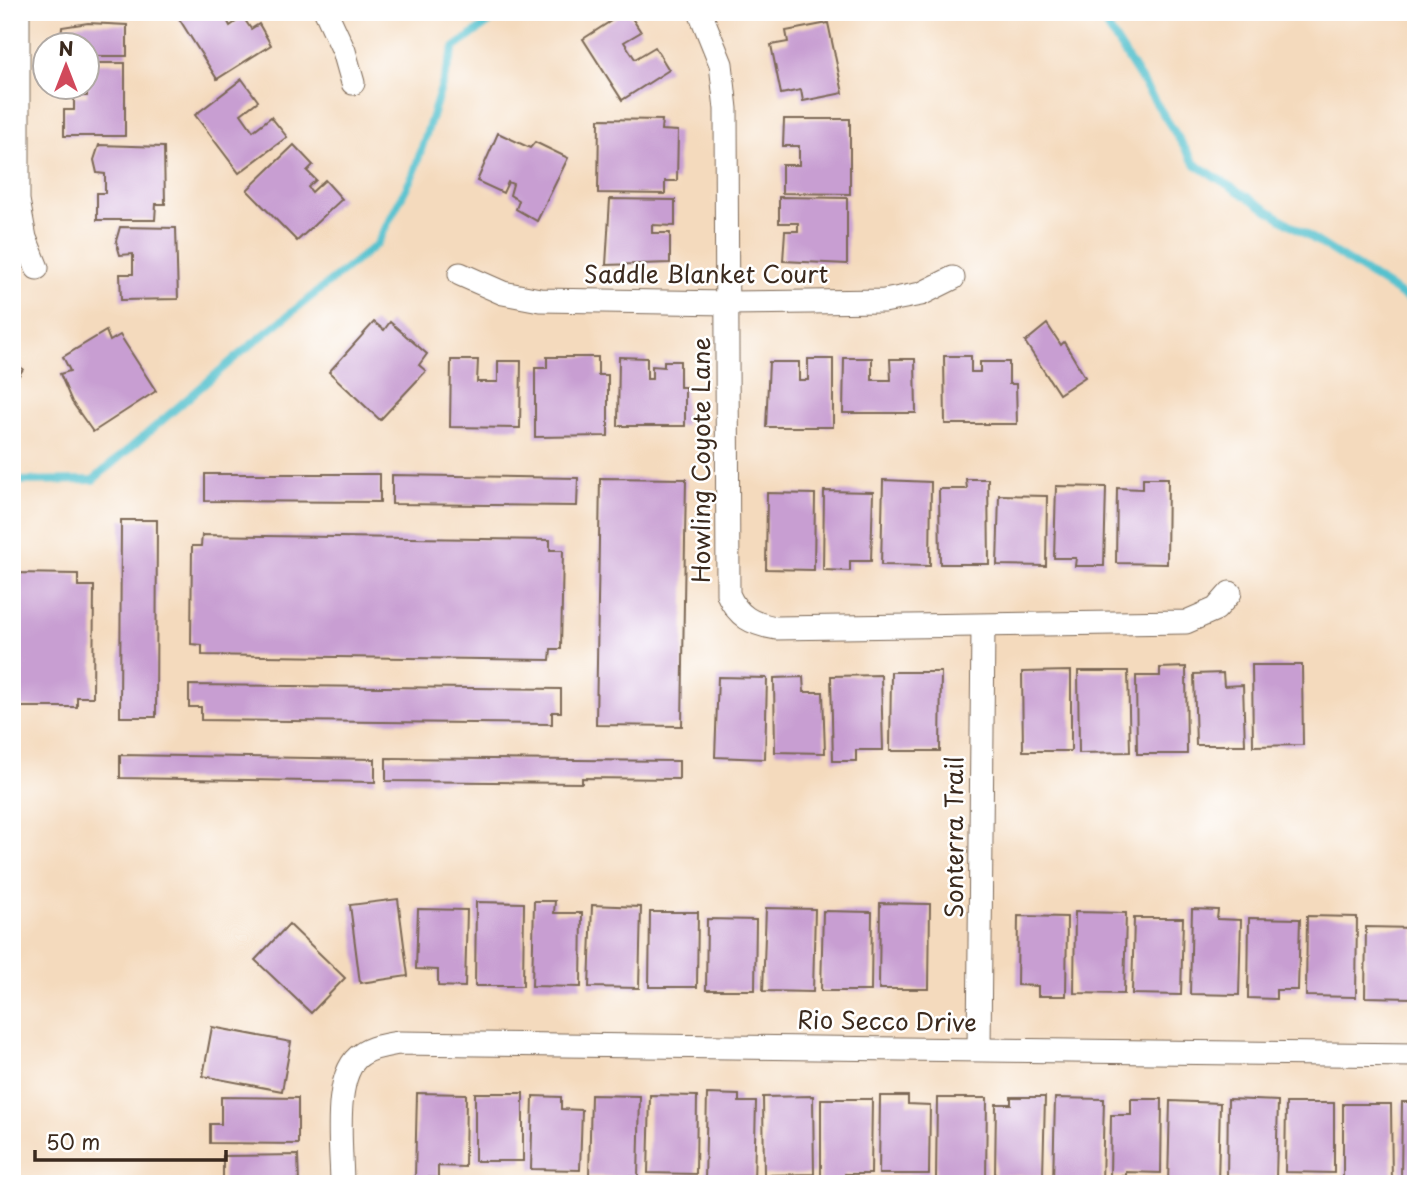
<svg xmlns="http://www.w3.org/2000/svg" width="1428" height="1196" font-family="'Playpen Sans',sans-serif">
	<style>
		.lines { fill: none; stroke-linecap: round; stroke-linejoin: round }
		.stream { stroke: #55c1ce; stroke-width: 8 }
		.building { fill: #c89ed2 }
		.minor-casing { stroke: #7c6856; stroke-width: 25 }
		.minor { stroke: #fff; stroke-width: 23 }
		.labels { text-anchor: middle; stroke-width: 5; stroke-linejoin: round; paint-order: stroke }
		.street-label { font-size: 24px; fill: #3b2a1e; stroke: #fff }
	</style>
	<rect width="100%" height="100%" fill="#fff"/>
	<filter id="ink" filterUnits="userSpaceOnUse"><feTurbulence type="fractalNoise" baseFrequency=".0143" numOctaves="2"/><feDisplacementMap in="SourceGraphic" scale="14" xChannelSelector="R" yChannelSelector="G"/><feConvolveMatrix kernelMatrix="1 2 1 2 8 2 1 2 1" color-interpolation-filters="sRGB"/></filter>
	<filter id="wash" filterUnits="userSpaceOnUse"><feTurbulence type="fractalNoise" baseFrequency=".00686" numOctaves="4" result="noise"/><feDisplacementMap in="SourceGraphic" scale="28" xChannelSelector="R" yChannelSelector="G"/><feGaussianBlur stdDeviation="1.57" result="paint"/><feColorMatrix in="noise" values="0 0 0 0 0 0 0 0 0 0 0 0 0 0 0 0 0 1.4 0 .05"/><feComposite in="paint" operator="in"/></filter>
	<g filter="url(#wash)">
		<rect width="100%" height="100%" fill="#f4dabd"/>
		<g class="lines">
			<g class="stream">
				<path d="M1098,12l97,152 221,140"/>
				<path d="M12,481l81,-1 143,-123 141,-113 36,-69 41,-127 49,-36"/>
			</g>
		</g>
		<g id="blocks">
			<g class="building">
				<path d="M185,12h58l-15,10 2,4 13,-9 8,12 8,-5 12,21 -54,34 -39,-62z"/>
				<path d="M625,12h3l13,20 -17,10 11,17 20,-12 14,23 -47,30 -39,-61z"/>
				<path d="M88,23l39,2v31h-39v-10l-27,-2 1,-17z"/>
				<path d="M828,23l15,70 -40,8 -2,-11 -20,4 -10,-49 17,-3 -2,-11z"/>
				<path d="M88,63h37v73h-61v-26h10v-14h13v-4h-17v-4h18z"/>
				<path d="M242,79l16,22 -17,13 12,17 18,-14 16,20 -48,36 -44,-58z"/>
				<path d="M599,119l63,1 -1,10 17,1 -1,50h-12v13l-67,-1z"/>
				<path d="M784,119h66v75l-68,-1v-28h17v-19h-16z"/>
				<path d="M498,133l32,15 5,-6 33,16 -31,63 -21,-12 3,-8 -9,-6 3,-11 -5,-2 -5,11 -26,-12z"/>
				<path d="M99,145l65,2 1,57h-9l-1,16h-58v-27h8v-19l-8,-1 -3,-13z"/>
				<path d="M294,145l19,20 -6,6 9,9 -8,7 4,5 13,-12 17,19 -45,42 -50,-51z"/>
				<path d="M779,197l68,1v66l-64,-3 2,-30h13v-8h-19z"/>
				<path d="M610,199l65,1v26l-23,-1v8h18v30l-64,2z"/>
				<path d="M120,227l56,1 2,71 -57,1 -1,-26h13v-20l-13,1 -4,-14z"/>
				<path d="M374,322l10,8 6,-8 37,32 -8,11 7,6 -46,49 -51,-48z"/>
				<path d="M1047,324l14,21 3,-3 21,35 -26,17 -34,-52z"/>
				<path d="M106,331l4,10 10,-6 36,56 -63,41 -21,-30 -12,-28 10,-3 -7,-14z"/>
				<path d="M944,356h27v16h9v-10h29v22h7l1,40h-72z"/>
				<path d="M547,357h51v18h10v61l-73,1v-69h12z"/>
				<path d="M619,357l28,1v21h5v-13l12,1v-6h16v26h5v39h-67z"/>
				<path d="M844,358h28v22h19l-1,-21h25l1,54h-73z"/>
				<path d="M808,359h25v68h-67l3,-65h30v18h9z"/>
				<path d="M451,360h27l-1,22h21v-21h23l-1,67 -70,-1z"/>
				<path d="M12,362l11,7 -11,17z"/>
				<path d="M205,474h175v28l-175,-1z"/>
				<path d="M392,475l186,3 -1,28 -185,-2z"/>
				<path d="M600,478l86,1 -4,247 -86,-1z"/>
				<path d="M1143,478h25l-1,86 -51,-1 1,-75 26,1z"/>
				<path d="M966,479h22l1,85h-49l-1,-75h28z"/>
				<path d="M883,480l48,2 -1,84 -49,-1z"/>
				<path d="M1056,486l50,1 -2,79h-29l1,-8h-22z"/>
				<path d="M824,491l49,1 -2,69h-21v10l-27,-1z"/>
				<path d="M767,493l48,1 -1,76 -48,-1z"/>
				<path d="M999,495l48,1 -1,70 -49,-1z"/>
				<path d="M121,520h36l-1,197h-36z"/>
				<path d="M202,535l348,5v10h13l-2,99h-10l-1,11 -348,-5v-10l-11,-1 1,-98h9z"/>
				<path d="M12,573l66,1v12h16l-1,111h-16v10h-65z"/>
				<path d="M1252,665h50l1,80 -50,1z"/>
				<path d="M1186,667l1,87h-50l-1,-78h24v-8z"/>
				<path d="M1071,671v80h-48l-1,-79z"/>
				<path d="M1078,671h50l2,81 -51,1z"/>
				<path d="M891,672h50l-1,79h-50z"/>
				<path d="M1223,673l1,13 19,-1 2,60h-49l-2,-71z"/>
				<path d="M881,675l2,75h-27v11h-23l-2,-85z"/>
				<path d="M718,677l49,1 -2,81 -50,-2z"/>
				<path d="M803,677l1,15h19l2,61 -50,-1 -1,-74z"/>
				<path d="M189,685l372,4v23h-9v12l-351,-4v-13h-12z"/>
				<path d="M120,755l255,4v23l-255,-4z"/>
				<path d="M386,758l293,3v18l-97,-1v5l-196,-2z"/>
				<path d="M398,899l10,77 -48,7 -10,-78z"/>
				<path d="M534,901h21l-1,12h28l-1,74 -49,-1z"/>
				<path d="M476,902l48,1 -1,83h-48z"/>
				<path d="M880,903l50,1 -1,85h-50z"/>
				<path d="M592,905l49,2 -2,81 -50,-1z"/>
				<path d="M766,908l49,1 -2,83 -50,-1z"/>
				<path d="M418,909l49,1 -2,77 -27,-1v-16l-22,-1z"/>
				<path d="M1192,909l26,1 -1,9 24,1 -2,75 -49,-1z"/>
				<path d="M823,911l49,1 -1,79h-50z"/>
				<path d="M650,912h48l-1,75h-48z"/>
				<path d="M1075,912l51,1 -2,81 -50,-1z"/>
				<path d="M1018,916l49,1 -1,79h-28v-10l-21,-1z"/>
				<path d="M1307,916l50,1 -1,80 -50,-1z"/>
				<path d="M1134,918h49l-2,77 -49,-1z"/>
				<path d="M1249,918l51,1 -2,71h-22v9l-28,-1z"/>
				<path d="M707,919l49,1 -1,70h-49z"/>
				<path d="M289,924l56,54 -34,35 -56,-53z"/>
				<path d="M1366,927l48,1 -1,70 -48,-1z"/>
				<path d="M212,1027l79,15 -9,49 -79,-15z"/>
				<path d="M417,1093l49,1 -1,73 -27,-1v12l-23,-1z"/>
				<rect x="475" y="1093" width="48" height="68"/>
				<path d="M707,1094l32,1v7h17l-2,80 -49,-1z"/>
				<path d="M591,1095l49,1 -2,81 -49,-1z"/>
				<path d="M650,1095l47,1 -1,78 -48,-1z"/>
				<path d="M533,1096l28,1v12l21,1 -2,60 -49,-1z"/>
				<path d="M813,1096l1,78 -50,1 -1,-78z"/>
				<path d="M880,1096h28v8l22,1 -1,69h-50z"/>
				<path d="M221,1097l77,1v46l-88,-1v-19h11z"/>
				<path d="M1011,1097h34l-2,79 -48,-1 1,-71h15z"/>
				<path d="M937,1098h50l-1,82 -50,-1z"/>
				<path d="M1055,1098l49,1 -2,85 -49,-1z"/>
				<path d="M821,1099h51l-1,75h-26v10h-24z"/>
				<path d="M1131,1099h31l-1,74 -35,-1v4h-16l1,-61h20z"/>
				<path d="M1228,1099l50,2 -2,78 -49,-1z"/>
				<path d="M1170,1101l50,2 -2,81h-50z"/>
				<path d="M1402,1102h14v78h-15z"/>
				<path d="M1286,1103h48v70l-49,-1z"/>
				<path d="M1343,1104h48l1,80h-49z"/>
				<path d="M298,1155l1,29h-76v-28z"/>
			</g>
		</g>
	</g>
	<g filter="url(#ink)">
		<use href="#blocks" fill-opacity="0" stroke="#7c6856" stroke-width="2"/>
		<g class="lines">
			<g class="minor-casing">
				<g id="minor">
					<path d="M18,12v188l7,38 12,30"/>
					<path d="M326,12l18,39 9,32"/>
					<path d="M700,12l21,52 5,45 2,485c10,23 24,30 48,34l410,-6 30,-13 14,-16"/>
					<path d="M460,274l43,19 37,7 188,3 156,-2 37,-7 32,-16"/>
					<path d="M979,1049l4,-423"/>
					<path d="M342,1184c0,-33 -11,-111 20,-130 10,-7 24,-9 36,-11l1018,12"/>
				</g>
			</g>
			<use href="#minor" class="minor"/>
		</g>
	</g>
	<g class="labels">
		<g class="street-label">
			<text x="706" y="283">Saddle Blanket Court</text>
			<text transform="translate(702 460) rotate(-90)" y="8">Howling Coyote Lane</text>
			<text transform="translate(955 837) rotate(-90)" y="8">Sonterra Trail</text>
			<text transform="translate(887 1022) rotate(1)" y="8">Rio Secco Drive</text>
		</g>
	</g>
	<rect width="1428" height="1196" fill="none" stroke="#fff" stroke-width="42"/>
	<g transform="translate(66 66)"><circle r="33" fill="#ffffff" stroke="#b1aaa5" stroke-width="2"/>
	<path d="M0-5L12 26L0 18L-12 26Z" fill="#d1495b"/>
	<text y="-10" font-size="19" font-weight="bold" text-anchor="middle" fill="#3b2a1e">N</text>
	</g>
	<path d="M35 1150v10h191v-10" fill="none" stroke="#3b2a1e" stroke-width="3.5"/>
	<text x="46" y="1150" font-size="21" fill="#3b2a1e" stroke="#ffffff" stroke-width="5" paint-order="stroke">50 m</text>
</svg>
